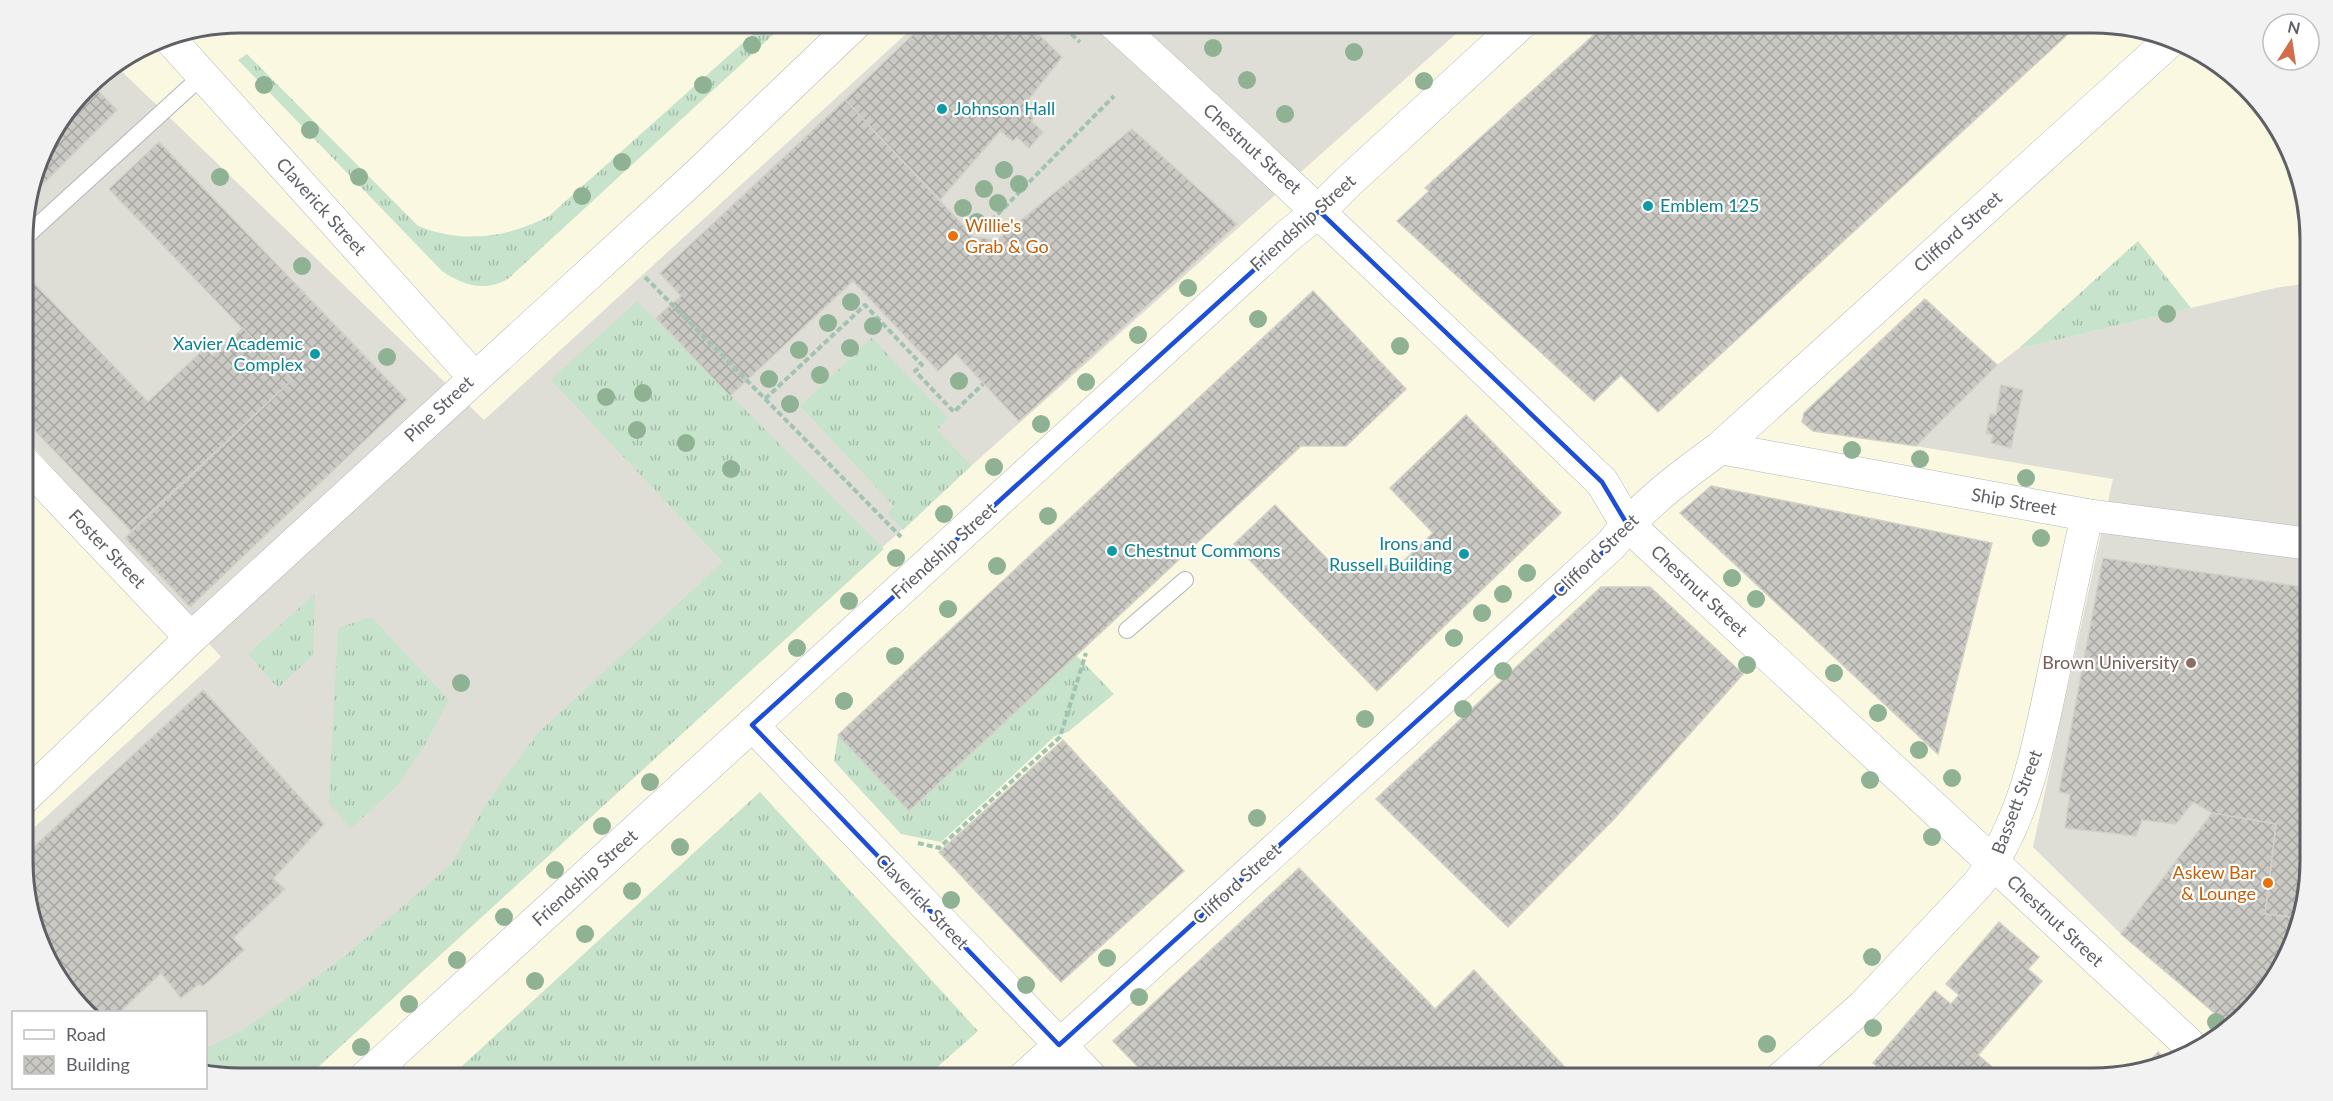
<svg xmlns="http://www.w3.org/2000/svg" width="2333" height="1101" font-family="Lato,sans-serif">
	<style>
		.commercial { fill: #faf8e1 }
		.education { fill: #deddd6 }
		.grass { fill: url(#grass-tufts) }
		.building { fill: url(#building-cross-hatch); stroke: #d3d1c6; stroke-width: 1.5 }
		.lines { fill: none; stroke-linecap: round; stroke-linejoin: round }
		.lane-casing { stroke: #b4b5ba; stroke-width: 18 }
		.street-casing { stroke: #b4b5ba; stroke-width: 33 }
		.secondary-casing { stroke: #b6b7bc; stroke-width: 34 }
		.path { stroke: #a1c3b1; stroke-width: 4; stroke-dasharray: 6 3; stroke-linecap: butt }
		.lane { stroke: #fff; stroke-width: 16 }
		.street { stroke: #fff; stroke-width: 32 }
		.secondary { stroke: #fff; stroke-width: 33 }
		.tree { fill: #90b294 }
		.marked { fill: none; stroke: #1d4ed8; stroke-width: 4.5; stroke-linejoin: round }
		.culture-dot { fill: #0f9aa8; stroke: #fff; stroke-width: 2 }
		.food-dot { fill: #e8710a; stroke: #fff; stroke-width: 2 }
		.education-dot { fill: #8d6e63; stroke: #fff; stroke-width: 2 }
		.labels { text-anchor: middle; stroke-width: 4.5; stroke-linejoin: round; paint-order: stroke }
		.culture-label { font-size: 18px; fill: #0d838f; stroke: #fff; text-anchor: start }
		.street-label { font-size: 18px; fill: #5f6065; stroke: #fff }
		.food-label { font-size: 18px; fill: #c56008; stroke: #fff; text-anchor: start }
		.education-label { font-size: 18px; fill: #785e54; stroke: #fff; text-anchor: end }
		.rim { fill: none; stroke: #5f6065; stroke-width: 3 }
	</style>
	<defs>
		<pattern id="grass-tufts" width="24" height="20" patternUnits="userSpaceOnUse" patternTransform="scale(1.5)"><rect width="24" height="20" fill="#c7e3cc"/><path d="M3 7l-1-3M5 7V3M7 7l1-3M15 17l-1-3M17 17v-4M19 17l1-3" fill="none" stroke="#a5bba9"/></pattern>
		<pattern id="building-cross-hatch" width="8" height="8" patternUnits="userSpaceOnUse" patternTransform="scale(1.5)"><rect width="8" height="8" fill="#cac9c4"/><path d="M0 0l8 8M0 8l8-8" fill="none" stroke="#a7a7a3"/></pattern>
	</defs>
	<rect width="100%" height="100%" fill="#efeee7"/>
	<path class="commercial" d="M240,22l1853,1 84,16 89,69 43,104 1,649 -53,143 -43,38 -107,36h-1867l-34,-6v-60h-114l-25,-19 -43,-103 -1,-665 73,-148 61,-38z"/>
	<g class="education">
		<path d="M918,23h550l-497,443 -665,612h-66l-34,-6v-60h-114l-25,-19 -43,-103v-53l197,-180 -198,-222v-210l22,-82 51,-66 19,-12 369,355z"/>
		<path d="M2309,283l1,578 -16,84 -63,82 -110,-93 -88,-87 80,-368 -197,-33 81,-81 21,-16 257,-61z"/>
	</g>
	<g class="grass">
		<path d="M765,23h21l-277,255c-23,15 -47,7 -67,-7l-204,-211 9,-6 171,172c45,18 89,12 131,-10z"/>
		<path d="M2138,241l53,67 -173,41z"/>
		<path d="M637,301l247,248 -578,529h-66l-34,-6v-24l37,-18 101,-73 107,-92 35,-61 51,-70 186,-172 -172,-182z"/>
		<path d="M872,338l76,80 -11,12 34,36 -68,64 -15,-16 6,-8 -94,-100z"/>
		<path d="M315,594l-2,61 -35,33 -30,-34z"/>
		<path d="M371,617l78,83 -29,53 -23,33 -46,42 -22,-25 9,-175z"/>
		<path d="M1076,655l38,39 -46,38 -13,4 -114,106 -40,-8 -67,-73 4,-26 72,76z"/>
		<path d="M760,792l218,239 -53,47h-476z"/>
	</g>
	<g class="building">
		<path d="M926,22h100l36,35 -37,47 12,10 -6,7 12,11 -14,16 -12,-11 -4,4 -13,-10 -60,69 -95,-100z"/>
		<path d="M1608,22h473l-423,390 -37,-37 -27,26 -197,-180 32,-30 -4,-3z"/>
		<path d="M91,84l26,26 -81,81 -3,-3 12,-45z"/>
		<path d="M845,100l129,137 23,3 135,-111 105,95 -218,197 -63,-67 -18,17 -85,-90 -123,115 -74,-78 25,-22 -21,-23z"/>
		<path d="M159,142l248,258 -217,207 -65,-69 167,-158 -183,-191z"/>
		<path d="M32,281l116,121 57,-54 8,8 30,-28 49,52 -161,151 -108,-113v-129z"/>
		<path d="M1313,291l93,98 -60,57h-45l-392,365 -71,-76z"/>
		<path d="M1925,299l72,66 -81,81 -103,-15 -11,-9 2,-9z"/>
		<path d="M2001,385l22,5 -12,58 -20,-5 2,-8 -7,-2 4,-19 6,1z"/>
		<path d="M1466,415l95,98 -184,178 -143,-147 41,-39 57,59 66,2 35,-33 -43,-45z"/>
		<path d="M1711,486l281,57 -54,211 -258,-241z"/>
		<path d="M2103,558l207,30v273l-11,57 -34,-4 11,-90 -64,-11 -19,-11 -17,22 -34,-4 -6,16 -71,-8 5,-34 -11,-2z"/>
		<path d="M1601,587h49l93,87 -128,144 -107,109 -132,-128z"/>
		<path d="M203,690l121,134 -51,55 12,10 -52,49 11,12 -41,36 -4,-2 -18,14 -20,-25 -41,39h-28l-28,-26 -40,-96v-34z"/>
		<path d="M1063,740l121,131 -123,111 -122,-130z"/>
		<path d="M2212,813l64,11 -11,90 34,4 -5,27 -37,59 -26,23 -110,-93z"/>
		<path d="M1299,868l136,141 39,-39 101,108h-426l-36,-37z"/>
		<path d="M1999,922l40,35 -11,12 14,12 -64,74 27,23h-114l-18,-15 62,-72 16,13 8,-9 -13,-11z"/>
		<path d="M2158,1052l7,6 -19,7z"/>
	</g>
	<g class="lines">
		<g class="lane-casing">
			<g id="lane">
				<path d="M23,239l180,-164"/>
				<path d="M1127,630l58,-50"/>
			</g>
		</g>
		<g class="street-casing">
			<g id="street">
				<path d="M168,37l306,340"/>
				<path d="M1720,448l367,67 223,29"/>
				<path d="M23,461l168,177"/>
				<path d="M752,725l340,353"/>
				<path d="M24,798l167,-160 505,-462 161,-154"/>
				<path d="M1781,1078l82,-72 115,-122c46,-61 60,-135 75,-208 11,-54 22,-107 34,-161"/>
			</g>
		</g>
		<g class="secondary-casing">
			<g id="secondary">
				<path d="M1113,22c166,151 328,305 489,460l25,42 567,525"/>
				<path d="M365,1078l924,-843 30,-24 29,-29 174,-160"/>
				<path d="M1024,1078l587,-533c30,-39 69,-68 109,-97l453,-410"/>
			</g>
		</g>
		<g class="path">
			<path d="M1058,22l22,20"/>
			<path d="M985,227l129,-131"/>
			<path d="M645,277l256,260"/>
			<path d="M765,399l100,-94 57,60 -7,6 39,41 29,-28"/>
			<path d="M918,843l21,5 121,-111 26,-84"/>
		</g>
		<use href="#lane" class="lane"/>
		<use href="#street" class="street"/>
		<use href="#secondary" class="secondary"/>
	</g>
	<g class="tree">
		<circle cx="752" cy="45" r="9"/>
		<circle cx="1213" cy="48" r="9"/>
		<circle cx="1354" cy="52" r="9"/>
		<circle cx="1247" cy="80" r="9"/>
		<circle cx="1424" cy="81" r="9"/>
		<circle cx="264" cy="85" r="9"/>
		<circle cx="703" cy="85" r="9"/>
		<circle cx="1285" cy="114" r="9"/>
		<circle cx="310" cy="130" r="9"/>
		<circle cx="622" cy="162" r="9"/>
		<circle cx="1004" cy="170" r="9"/>
		<circle cx="220" cy="177" r="9"/>
		<circle cx="359" cy="177" r="9"/>
		<circle cx="1019" cy="184" r="9"/>
		<circle cx="984" cy="189" r="9"/>
		<circle cx="582" cy="196" r="9"/>
		<circle cx="998" cy="203" r="9"/>
		<circle cx="963" cy="208" r="9"/>
		<circle cx="977" cy="222" r="9"/>
		<circle cx="302" cy="266" r="9"/>
		<circle cx="1188" cy="288" r="9"/>
		<circle cx="851" cy="302" r="9"/>
		<circle cx="2167" cy="314" r="9"/>
		<circle cx="1258" cy="319" r="9"/>
		<circle cx="828" cy="323" r="9"/>
		<circle cx="873" cy="326" r="9"/>
		<circle cx="1138" cy="335" r="9"/>
		<circle cx="1400" cy="346" r="9"/>
		<circle cx="850" cy="348" r="9"/>
		<circle cx="799" cy="350" r="9"/>
		<circle cx="387" cy="357" r="9"/>
		<circle cx="820" cy="375" r="9"/>
		<circle cx="769" cy="379" r="9"/>
		<circle cx="959" cy="381" r="9"/>
		<circle cx="1086" cy="382" r="9"/>
		<circle cx="643" cy="393" r="9"/>
		<circle cx="606" cy="397" r="9"/>
		<circle cx="790" cy="404" r="9"/>
		<circle cx="1041" cy="424" r="9"/>
		<circle cx="637" cy="430" r="9"/>
		<circle cx="686" cy="443" r="9"/>
		<circle cx="1852" cy="450" r="9"/>
		<circle cx="1920" cy="459" r="9"/>
		<circle cx="994" cy="467" r="9"/>
		<circle cx="731" cy="469" r="9"/>
		<circle cx="2026" cy="478" r="9"/>
		<circle cx="944" cy="514" r="9"/>
		<circle cx="1048" cy="516" r="9"/>
		<circle cx="2041" cy="538" r="9"/>
		<circle cx="896" cy="558" r="9"/>
		<circle cx="997" cy="566" r="9"/>
		<circle cx="1527" cy="573" r="9"/>
		<circle cx="1732" cy="578" r="9"/>
		<circle cx="1503" cy="594" r="9"/>
		<circle cx="1756" cy="599" r="9"/>
		<circle cx="849" cy="601" r="9"/>
		<circle cx="948" cy="609" r="9"/>
		<circle cx="1482" cy="613" r="9"/>
		<circle cx="1454" cy="638" r="9"/>
		<circle cx="797" cy="648" r="9"/>
		<circle cx="895" cy="656" r="9"/>
		<circle cx="1747" cy="665" r="9"/>
		<circle cx="1503" cy="671" r="9"/>
		<circle cx="1834" cy="673" r="9"/>
		<circle cx="461" cy="683" r="9"/>
		<circle cx="844" cy="701" r="9"/>
		<circle cx="1463" cy="709" r="9"/>
		<circle cx="1878" cy="713" r="9"/>
		<circle cx="1365" cy="719" r="9"/>
		<circle cx="1919" cy="750" r="9"/>
		<circle cx="1952" cy="778" r="9"/>
		<circle cx="1870" cy="780" r="9"/>
		<circle cx="650" cy="782" r="9"/>
		<circle cx="1257" cy="818" r="9"/>
		<circle cx="602" cy="826" r="9"/>
		<circle cx="1932" cy="837" r="9"/>
		<circle cx="680" cy="847" r="9"/>
		<circle cx="555" cy="870" r="9"/>
		<circle cx="632" cy="891" r="9"/>
		<circle cx="951" cy="900" r="9"/>
		<circle cx="504" cy="917" r="9"/>
		<circle cx="585" cy="934" r="9"/>
		<circle cx="1872" cy="957" r="9"/>
		<circle cx="1107" cy="958" r="9"/>
		<circle cx="457" cy="960" r="9"/>
		<circle cx="535" cy="981" r="9"/>
		<circle cx="1026" cy="985" r="9"/>
		<circle cx="1139" cy="997" r="9"/>
		<circle cx="409" cy="1004" r="9"/>
		<circle cx="2216" cy="1022" r="9"/>
		<circle cx="1873" cy="1028" r="9"/>
		<circle cx="1767" cy="1044" r="9"/>
		<circle cx="361" cy="1047" r="9"/>
	</g>
	<path class="marked" d="M1319,211l283,271 25,42 -16,21 -552,500 -307,-320z"/>
	<g class="culture-dot">
		<circle cx="942" cy="109" r="6"/>
		<circle cx="1648" cy="206" r="6"/>
		<circle cx="315" cy="354" r="6"/>
		<circle cx="1112" cy="551" r="6"/>
		<circle cx="1464" cy="554" r="6"/>
	</g>
	<g class="food-dot">
		<circle cx="953" cy="236" r="6"/>
		<circle cx="2268" cy="883" r="6"/>
	</g>
	<circle class="education-dot" cx="2191" cy="663" r="6"/>
	<g class="labels">
		<g class="culture-label">
			<text x="954" y="115">Johnson Hall</text>
			<text x="1660" y="212">Emblem 125</text>
			<text x="303" y="350" text-anchor="end">Xavier Academic<tspan x="303" dy="21">Complex</tspan></text>
			<text x="1452" y="550" text-anchor="end">Irons and<tspan x="1452" dy="21">Russell Building</tspan></text>
			<text x="1124" y="557">Chestnut Commons</text>
		</g>
		<g class="street-label">
			<text transform="translate(1252 149) rotate(42)" y="6">Chestnut Street</text>
			<text transform="translate(321 207) rotate(48)" y="6">Claverick Street</text>
			<text transform="translate(1303 223) rotate(-42)" y="6">Friendship Street</text>
			<text transform="translate(1958 232) rotate(-42)" y="6">Clifford Street</text>
			<text transform="translate(439 409) rotate(-43)" y="6">Pine Street</text>
			<text transform="translate(2014 502) rotate(10)" y="6">Ship Street</text>
			<text transform="translate(107 549) rotate(46)" y="6">Foster Street</text>
			<text transform="translate(944 551) rotate(-42)" y="6">Friendship Street</text>
			<text transform="translate(1596 556) rotate(-44)" y="6">Clifford Street</text>
			<text transform="translate(1699 591) rotate(43)" y="6">Chestnut Street</text>
			<text transform="translate(2017 802) rotate(-69)" y="6">Bassett Street</text>
			<text transform="translate(585 878) rotate(-42)" y="6">Friendship Street</text>
			<text transform="translate(1237 884) rotate(-42)" y="6">Clifford Street</text>
			<text transform="translate(922 902) rotate(46)" y="6">Claverick Street</text>
			<text transform="translate(2055 921) rotate(43)" y="6">Chestnut Street</text>
		</g>
		<g class="food-label">
			<text x="965" y="232">Willie's<tspan x="965" dy="21">Grab &amp; Go</tspan></text>
			<text x="2256" y="879" text-anchor="end">Askew Bar<tspan x="2256" dy="21">&amp; Lounge</tspan></text>
		</g>
		<g class="education-label">
			<text x="2179" y="669">Brown University</text>
		</g>
	</g>
	<path d="M0 0H2333V1101H0ZM240 33H2093A207 207 0 0 1 2300 240V861A207 207 0 0 1 2093 1068H240A207 207 0 0 1 33 861V240A207 207 0 0 1 240 33Z" fill="#f2f2f3" fill-rule="evenodd"/>
	<path class="rim" d="M240 33H2093A207 207 0 0 1 2300 240V861A207 207 0 0 1 2093 1068H240A207 207 0 0 1 33 861V240A207 207 0 0 1 240 33Z"/>
	<rect x="12" y="1011" width="195" height="78" fill="#ffffff" stroke="#bfbfc1" stroke-width="1.5"/>
	<rect x="24" y="1030" width="30" height="9" fill="#ffffff" stroke="#bfbfc1" stroke-width="1.5"/>
	<text x="66" y="1041" font-size="18" fill="#5f6065">Road</text>
	<rect x="24" y="1056" width="30" height="18" fill="url(#building-cross-hatch)" stroke="#bfbfc1" stroke-width="1.5"/>
	<text x="66" y="1071" font-size="18" fill="#5f6065">Building</text>
	<g transform="translate(2291 42) rotate(12)"><circle r="28" fill="#ffffff" stroke="#bfbfc1" stroke-width="1.5"/>
	<path d="M0-4.5L10 22L0 15L-10 22Z" fill="#d36c49"/>
	<text y="-9" font-size="16" font-weight="bold" text-anchor="middle" fill="#5f6065">N</text>
	</g>
</svg>
